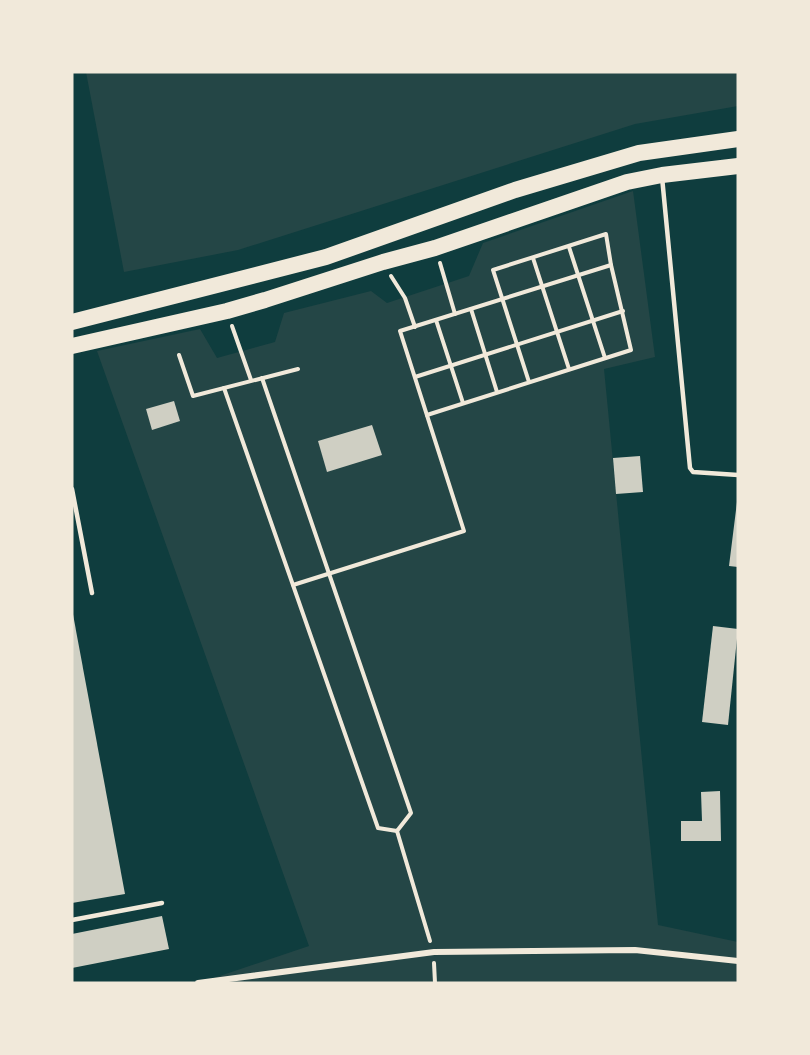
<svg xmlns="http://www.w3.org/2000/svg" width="810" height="1055" font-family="'Roboto Condensed',sans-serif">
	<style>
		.green { fill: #244646 }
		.building { fill: #cfcfc3 }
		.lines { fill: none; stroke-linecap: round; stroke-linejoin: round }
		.path { stroke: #f1e9da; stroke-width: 4 }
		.service { stroke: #f1e9da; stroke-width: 4.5 }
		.minor { stroke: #f1e9da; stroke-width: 6 }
		.trunk { stroke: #f1e9da; stroke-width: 16 }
	</style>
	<rect width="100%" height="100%" fill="#0f3d3e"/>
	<g class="green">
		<path d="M86,72h652v34l-103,18 -397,126 -114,22z"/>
		<path d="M633,191l22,166 -51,12 54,556 80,17v41h-539l110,-37 -212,-595 103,-22 17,29 58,-16 9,-29 87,-22 16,12 82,-27 14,-33z"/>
	</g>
	<g class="building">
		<path d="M174,401l6,20 -28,9 -6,-21z"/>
		<path d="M372,425l10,30 -55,17 -9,-31z"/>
		<path d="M640,456l3,36 -27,2 -3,-36z"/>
		<path d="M737,502h1v65l-9,-1z"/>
		<path d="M72,609l53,285 -53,9z"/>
		<path d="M713,626l25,3 -10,96 -26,-3z"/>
		<path d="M720,791l1,50h-40v-20h21l-1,-29z"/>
		<path d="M162,916l7,33 -97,19v-34z"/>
	</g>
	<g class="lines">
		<g class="path">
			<path d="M569,247l36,111"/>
			<path d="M533,258l36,111"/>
			<path d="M440,263l15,51"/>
			<path d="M391,276l14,22 10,29"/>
			<path d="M471,309l26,83"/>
			<path d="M436,320l27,83"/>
			<path d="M232,326l19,54"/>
			<path d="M179,355l14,41 105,-27"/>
			<path d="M415,377l208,-66"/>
			<path d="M224,388l154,440 19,3 14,-18 -149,-435"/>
			<path d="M427,415c68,-22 136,-44 204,-65l-20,-85 -5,-31 -113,36 36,112"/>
			<path d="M293,585l171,-54 -64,-200 211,-66"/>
			<path d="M397,831l33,110"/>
			<path d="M434,963l1,20"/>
		</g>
		<g class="service">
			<path d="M662,177l28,291 3,4 45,3"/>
			<path d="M72,489l20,104"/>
			<path d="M72,920l90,-17"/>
		</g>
		<path class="minor" d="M198,983l236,-31 201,-2 103,11"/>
		<g class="trunk">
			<path d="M72,322l254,-65 189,-67 124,-37 99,-14"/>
			<path d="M72,346l155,-35 38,-11 118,-38 52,-14 192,-66 35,-7 76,-9"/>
		</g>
	</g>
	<rect width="810" height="1055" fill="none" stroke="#f1e9da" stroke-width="147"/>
</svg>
